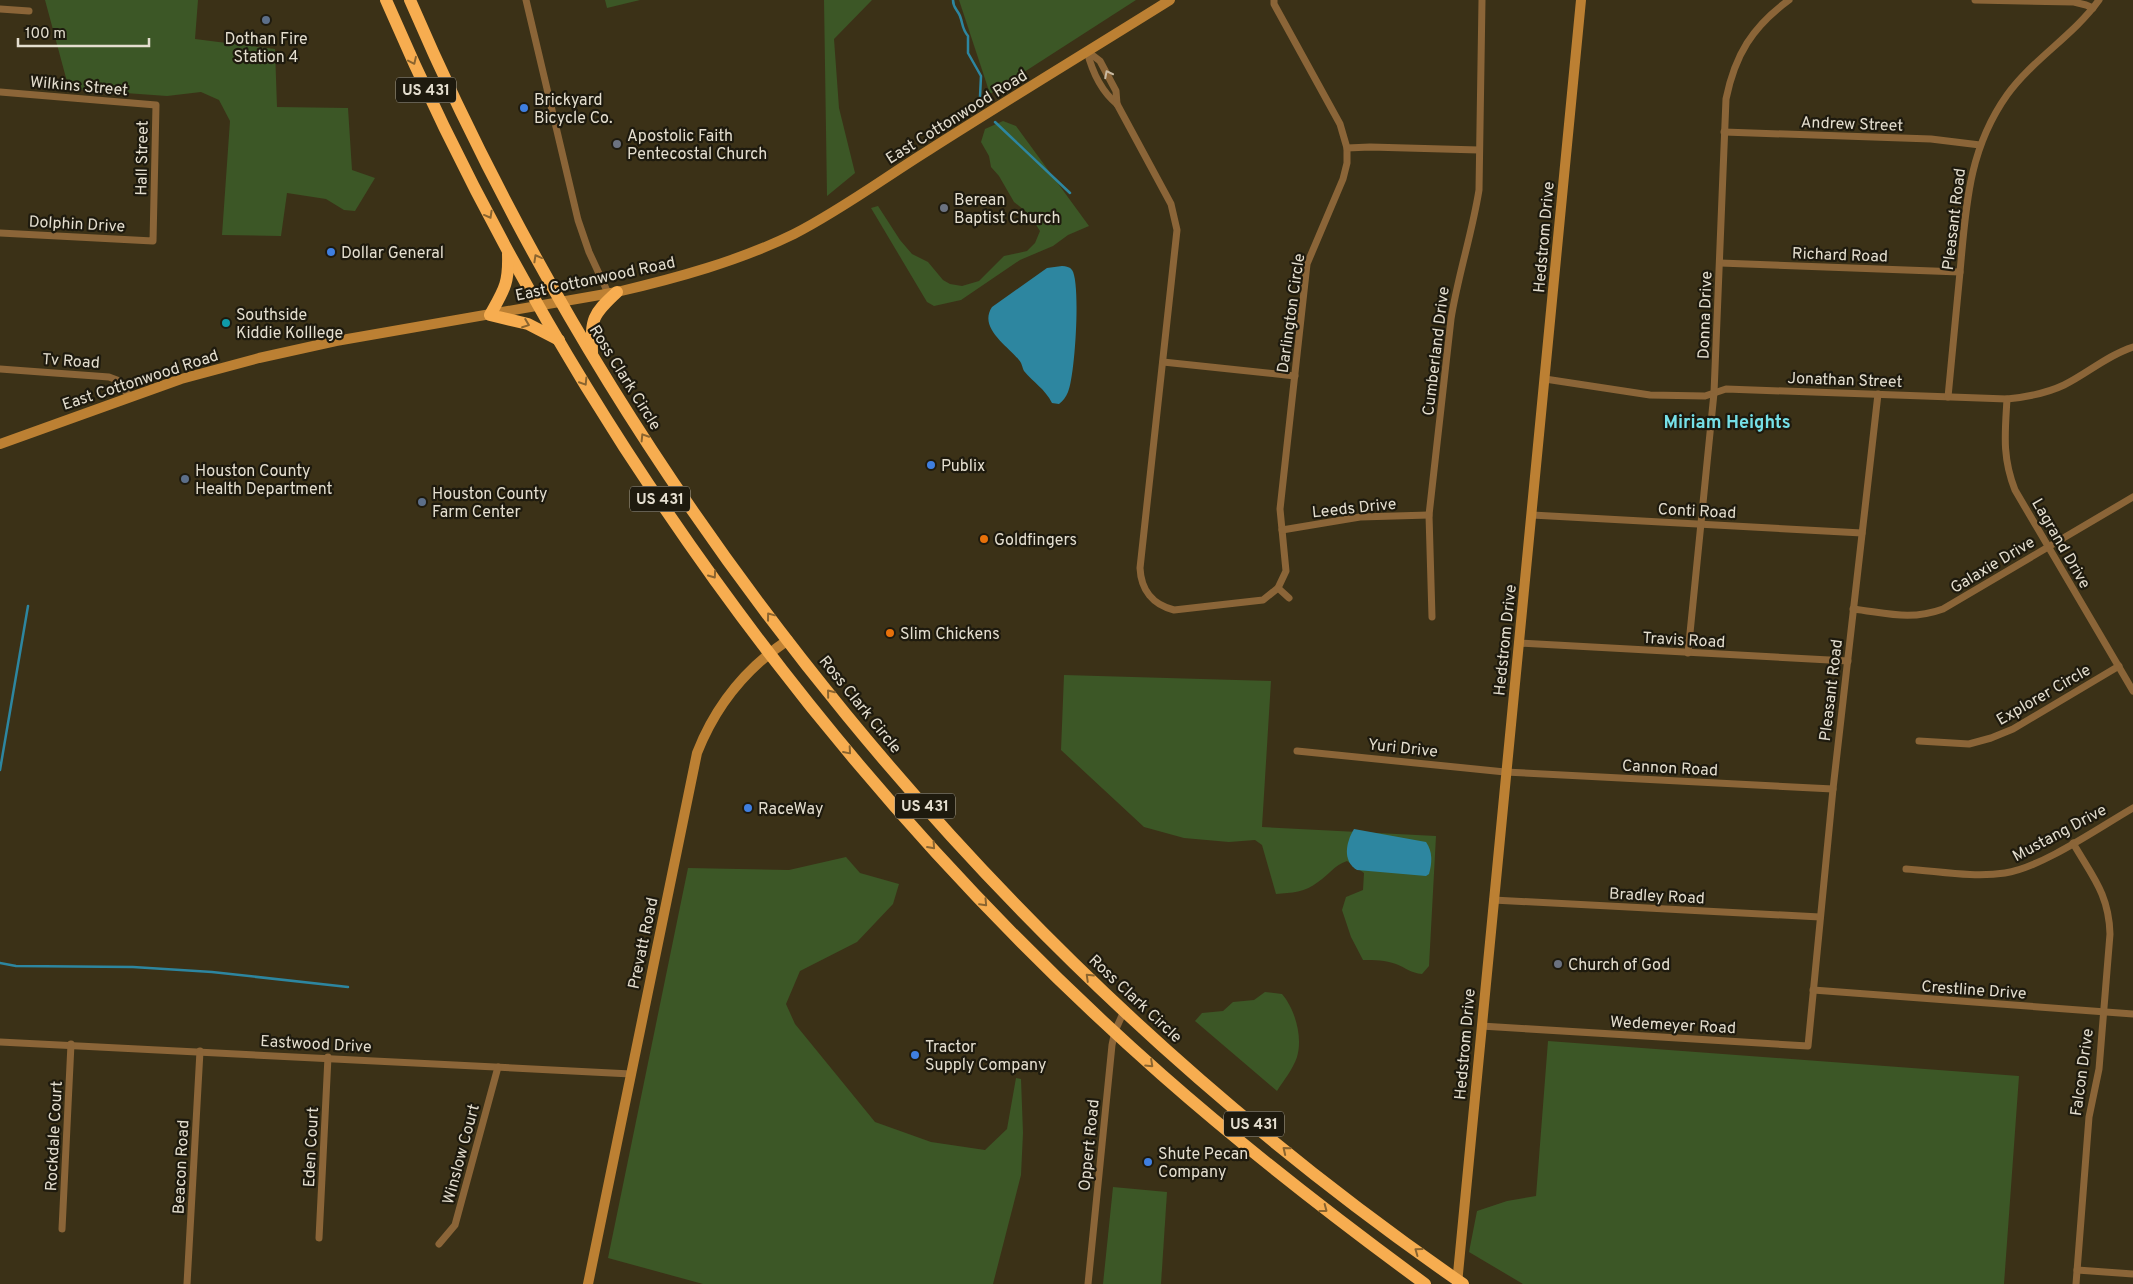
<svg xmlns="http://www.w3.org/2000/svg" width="2133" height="1284" font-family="Overpass,sans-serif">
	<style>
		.green { fill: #3c5726 }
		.water { fill: #2d86a0 }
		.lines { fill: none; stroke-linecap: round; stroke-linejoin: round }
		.stream { stroke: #2d86a0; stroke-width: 2.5 }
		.street { stroke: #8b6538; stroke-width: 7 }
		.secondary { stroke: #bc8033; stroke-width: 10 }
		.highway { stroke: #f7ad50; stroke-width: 12 }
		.oneway { stroke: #8a642f }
		.oneway2 { stroke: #c9baa2 }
		.service-dot { fill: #5c6f8a; stroke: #1e1a0e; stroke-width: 2 }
		.shop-dot { fill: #3f7fe0; stroke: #1e1a0e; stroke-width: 2 }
		.worship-dot { fill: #6b7280; stroke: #1e1a0e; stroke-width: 2 }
		.culture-dot { fill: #0f9aa8; stroke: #1e1a0e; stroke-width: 2 }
		.food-dot { fill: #e8710a; stroke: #1e1a0e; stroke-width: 2 }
		.labels { text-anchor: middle; stroke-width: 4.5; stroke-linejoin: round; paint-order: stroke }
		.shield { fill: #1e1a0e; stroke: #a9a395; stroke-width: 1 }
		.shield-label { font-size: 15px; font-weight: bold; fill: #e4decf }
		.poi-label { font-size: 16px; fill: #e4decf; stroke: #1e1a0e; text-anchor: start }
		.street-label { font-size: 16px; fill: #e4decf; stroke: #1e1a0e }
		.neighbourhood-label { font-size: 18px; font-weight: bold; fill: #75e0e8; stroke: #1e1a0e }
	</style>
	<rect width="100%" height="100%" fill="#3b3117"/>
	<g class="green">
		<path d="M45,0h153l-3,39 80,10 2,58 71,1 4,62 23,8 -20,33 -11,-1 -18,-11 -39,-6 -6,43 -59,-1 8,-114 -11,-21 -18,-8 -34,4 -98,-7z"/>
		<path d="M605,0h35l-33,8z"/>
		<path d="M824,0h48l-38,39 5,69 16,65 -28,23z"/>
		<path d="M959,0h177l-146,94z"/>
		<path d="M1003,121l13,5 73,100 -21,9 -15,11 -33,14 -59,40 -27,6 -7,-4 -56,-94 7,-2 22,34 12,14 16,8 15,18 7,4 12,2 17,-5 25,-25 23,-5 8,-8 5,-12 -11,-17 -15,-12 -15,-26 -8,-9 -2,-11 -8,-14 4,-13z"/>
		<path d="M1064,675l207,6 -9,146 174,9 -7,130 -7,8c-11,-1 -16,-6 -26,-10 -11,-4 -21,-4 -33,-4l-12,-23 -9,-27 4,-13 17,-7 1,-17 -17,-12c-14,5 -17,13 -29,21 -12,10 -27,11 -42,12l-14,-49 -7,-5 -26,2 -45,-4 -40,-11 -83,-77z"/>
		<path d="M846,857l14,16 39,11 -6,20 -36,38 -57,29 -14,33 9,20 80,98 56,20 54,8 22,-21 9,-51 5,1 2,54 -2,42 -28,109h-290l-95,-26 80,-390 101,2z"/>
		<path d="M1265,992l17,2c13,15 21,43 15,63 -4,12 -13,23 -20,34l-82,-70 7,-8 21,-2 10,-9 21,-2z"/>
		<path d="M1548,1041l471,35 -15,208h-481l-54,-32 8,-41 30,-10 29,-5z"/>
		<path d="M1113,1187l54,5 -6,92h-58z"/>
	</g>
	<g class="water">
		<path d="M1062,266c4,0 8,1 10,4 9,12 3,107 -4,122 -2,5 -5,9 -9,12l-7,-1c-7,-14 -19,-21 -28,-32 -2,-4 -2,-8 -5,-11 -11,-14 -41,-32 -27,-53l55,-39z"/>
		<path d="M1354,829l72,13c7,10 6,21 3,32l-3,2 -69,-6c-15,-9 -11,-28 -3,-41z"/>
	</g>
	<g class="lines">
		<g class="stream">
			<path d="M953,0c0,8 4,9 7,16 3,8 2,13 8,20v17l13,23 -1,21"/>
			<path d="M995,122l75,71"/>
			<path d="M0,770l28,-164"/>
			<path d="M0,963l16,3 117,1 79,5 136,15"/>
		</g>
		<g class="street">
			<path d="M526,0l52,220 11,32 19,41"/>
			<path d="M1975,0l99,2 12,3 7,3"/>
			<path d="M0,9l29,2"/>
			<path d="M1087,51c5,20 14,40 30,53l54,100 6,26 -37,338c1,22 13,37 34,42l89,-10 15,-12 8,-17 -6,-62 27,-245 36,-85 4,-16v-15l-7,-24 -66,-120v-4"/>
			<path d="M1087,51l13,10 16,30 1,13"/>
			<path d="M0,92l156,13 -3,136 -153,-8"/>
			<path d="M1724,132l207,7 49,6"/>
			<path d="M1347,148l23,-1 109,3"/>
			<path d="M1720,263l240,9"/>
			<path d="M1163,362l132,14"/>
			<path d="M0,369l109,8 8,3 13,17"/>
			<path d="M1545,379l105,16 55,1 21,-7 281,10c20,-2 38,-5 57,-14 24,-12 44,-30 69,-38"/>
			<path d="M1948,397c4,-42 8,-83 12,-125 6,-65 8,-122 47,-177 26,-36 66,-59 92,-95"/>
			<path d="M2007,399c-2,34 -5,58 8,91l118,201"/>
			<path d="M1532,515l330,18"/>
			<path d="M1282,530l78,-13 69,-2"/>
			<path d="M1278,588l11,10"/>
			<path d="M1853,609c34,4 57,12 90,0l190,-112"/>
			<path d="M1432,617l-3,-102 22,-196c7,-44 21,-85 28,-129l3,-190"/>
			<path d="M1519,643l329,18"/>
			<path d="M1688,653l26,-260 12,-294c9,-44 26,-72 63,-99"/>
			<path d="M1919,741l50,3 22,-6 22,-9 106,-63"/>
			<path d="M1297,751l208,21 328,17"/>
			<path d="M2073,843c19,33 36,51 37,91l-11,135 -10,48 -13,167"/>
			<path d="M1906,869c32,2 67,9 99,4 36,-5 95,-46 128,-65"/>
			<path d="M1493,900l327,17"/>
			<path d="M1813,990l320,24"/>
			<path d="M1481,1026l327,20 25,-257 45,-395"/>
			<path d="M0,1042l631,32"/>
			<path d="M62,1229l9,-185"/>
			<path d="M319,1238l9,-181"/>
			<path d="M439,1244l16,-19 43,-158"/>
			<path d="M2077,1270l56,4"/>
			<path d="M187,1284l13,-233"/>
			<path d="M1088,1284l24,-239 3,-14 9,-20"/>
		</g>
		<g class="secondary">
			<path d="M0,444l181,-65 78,-21 77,-17 281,-49c60,-14 122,-31 177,-58 47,-24 90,-56 135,-84 80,-51 161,-100 241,-150"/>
			<path d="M588,1284l109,-531c18,-46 49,-85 91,-113"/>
			<path d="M1457,1284l124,-1284"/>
		</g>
		<g class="highway">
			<path d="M386,0c175,407 443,781 776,1075 84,74 173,143 263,209"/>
			<path d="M410,0c221,514 593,966 1053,1284"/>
			<path d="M508,254c1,30 -4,36 -18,61l38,9 31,16"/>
			<path d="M592,353c-1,-35 0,-38 25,-61"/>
		</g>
	</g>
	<defs><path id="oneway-chevron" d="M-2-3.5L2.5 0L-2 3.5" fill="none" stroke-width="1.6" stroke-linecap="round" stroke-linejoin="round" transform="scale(1.25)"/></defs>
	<g class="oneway">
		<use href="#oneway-chevron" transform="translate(413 61) rotate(65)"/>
		<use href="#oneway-chevron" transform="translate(489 215) rotate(61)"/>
		<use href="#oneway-chevron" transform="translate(537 258) rotate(-119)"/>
		<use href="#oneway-chevron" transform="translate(526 324) rotate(21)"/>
		<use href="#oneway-chevron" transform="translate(584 382) rotate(58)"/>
		<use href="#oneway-chevron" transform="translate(644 437) rotate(-122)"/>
		<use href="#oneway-chevron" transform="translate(713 575) rotate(55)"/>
		<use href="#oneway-chevron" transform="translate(770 616) rotate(-127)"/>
		<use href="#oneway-chevron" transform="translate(830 693) rotate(-129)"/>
		<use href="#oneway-chevron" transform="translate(848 751) rotate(49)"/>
		<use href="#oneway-chevron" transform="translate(932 846) rotate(48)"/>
		<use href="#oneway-chevron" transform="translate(984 903) rotate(47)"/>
		<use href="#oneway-chevron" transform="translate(1089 977) rotate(-136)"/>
		<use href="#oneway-chevron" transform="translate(1150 1064) rotate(43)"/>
		<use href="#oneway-chevron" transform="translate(1286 1150) rotate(-141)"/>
		<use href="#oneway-chevron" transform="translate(1324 1209) rotate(37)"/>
		<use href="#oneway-chevron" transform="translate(1418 1251) rotate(-144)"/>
	</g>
	<use class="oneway2" href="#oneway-chevron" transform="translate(1108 74) rotate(-117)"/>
	<g class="service-dot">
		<circle cx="266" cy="20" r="5"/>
		<circle cx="185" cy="479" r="5"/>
		<circle cx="422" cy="502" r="5"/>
	</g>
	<g class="shop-dot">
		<circle cx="524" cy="108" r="5"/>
		<circle cx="331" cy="252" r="5"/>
		<circle cx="931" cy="465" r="5"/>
		<circle cx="748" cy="808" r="5"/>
		<circle cx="915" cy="1055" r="5"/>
		<circle cx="1148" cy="1162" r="5"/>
	</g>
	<g class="worship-dot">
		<circle cx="617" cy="144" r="5"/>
		<circle cx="944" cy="208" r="5"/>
		<circle cx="1558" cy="964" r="5"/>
	</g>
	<circle class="culture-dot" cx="226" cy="323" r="5"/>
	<g class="food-dot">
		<circle cx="984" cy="539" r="5"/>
		<circle cx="890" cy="633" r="5"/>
	</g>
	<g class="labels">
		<g class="shield">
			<rect x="396" y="77.5" width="60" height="25" rx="4"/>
			<rect x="630" y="486.5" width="60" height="25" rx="4"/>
			<rect x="895" y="793.5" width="60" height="25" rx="4"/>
			<rect x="1224" y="1111.5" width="60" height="25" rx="4"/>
		</g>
		<g class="shield-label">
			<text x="426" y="95">US 431</text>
			<text x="660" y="504">US 431</text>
			<text x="925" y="811">US 431</text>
			<text x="1254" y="1129">US 431</text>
		</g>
		<g class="poi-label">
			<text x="266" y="44" text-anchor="middle">Dothan Fire<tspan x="266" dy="18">Station 4</tspan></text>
			<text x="534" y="105">Brickyard<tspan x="534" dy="18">Bicycle Co.</tspan></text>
			<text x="627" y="141">Apostolic Faith<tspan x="627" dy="18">Pentecostal Church</tspan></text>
			<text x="954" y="205">Berean<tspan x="954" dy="18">Baptist Church</tspan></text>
			<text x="341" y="258">Dollar General</text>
			<text x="236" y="320">Southside<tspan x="236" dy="18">Kiddie Kolllege</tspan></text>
			<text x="941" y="471">Publix</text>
			<text x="195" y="476">Houston County<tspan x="195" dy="18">Health Department</tspan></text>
			<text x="432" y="499">Houston County<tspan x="432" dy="18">Farm Center</tspan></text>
			<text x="994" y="545">Goldfingers</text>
			<text x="900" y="639">Slim Chickens</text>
			<text x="758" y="814">RaceWay</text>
			<text x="1568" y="970">Church of God</text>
			<text x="925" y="1052">Tractor<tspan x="925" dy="18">Supply Company</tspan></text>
			<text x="1158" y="1159">Shute Pecan<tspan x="1158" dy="18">Company</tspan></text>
		</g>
		<g class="street-label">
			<text transform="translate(79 85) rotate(5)" y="6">Wilkins Street</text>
			<text transform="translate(956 116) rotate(-32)" y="6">East Cottonwood Road</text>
			<text transform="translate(1852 123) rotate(2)" y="6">Andrew Street</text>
			<text transform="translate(141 158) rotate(-89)" y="6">Hall Street</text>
			<text transform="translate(1953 219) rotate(-83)" y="6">Pleasant Road</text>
			<text transform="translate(77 223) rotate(3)" y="6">Dolphin Drive</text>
			<text transform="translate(1543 237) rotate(-85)" y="6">Hedstrom Drive</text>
			<text transform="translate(1840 254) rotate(2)" y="6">Richard Road</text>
			<text transform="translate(595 278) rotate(-12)" y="6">East Cottonwood Road</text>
			<text transform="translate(1290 313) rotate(-82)" y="6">Darlington Circle</text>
			<text transform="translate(1704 315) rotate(-88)" y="6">Donna Drive</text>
			<text transform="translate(1435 351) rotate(-83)" y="6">Cumberland Drive</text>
			<text transform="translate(71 360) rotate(4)" y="6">Tv Road</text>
			<text transform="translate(626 377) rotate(58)" y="6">Ross Clark Circle</text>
			<text transform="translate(140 379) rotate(-18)" y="6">East Cottonwood Road</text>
			<text transform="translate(1845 379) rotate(2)" y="6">Jonathan Street</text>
			<text transform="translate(1354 507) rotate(-6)" y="6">Leeds Drive</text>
			<text transform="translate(1697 510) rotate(3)" y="6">Conti Road</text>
			<text transform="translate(2062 543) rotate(60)" y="6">Lagrand Drive</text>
			<text transform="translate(1992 564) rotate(-31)" y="6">Galaxie Drive</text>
			<text transform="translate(1684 639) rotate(3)" y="6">Travis Road</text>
			<text transform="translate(1504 640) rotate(-84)" y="6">Hedstrom Drive</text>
			<text transform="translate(1830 690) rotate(-83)" y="6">Pleasant Road</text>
			<text transform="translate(2043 694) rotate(-30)" y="6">Explorer Circle</text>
			<text transform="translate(861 704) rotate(51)" y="6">Ross Clark Circle</text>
			<text transform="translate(1403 747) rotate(6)" y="6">Yuri Drive</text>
			<text transform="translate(1670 767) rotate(3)" y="6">Cannon Road</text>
			<text transform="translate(2059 832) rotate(-28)" y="6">Mustang Drive</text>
			<text transform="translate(1657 895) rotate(3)" y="6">Bradley Road</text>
			<text transform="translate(642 943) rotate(-78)" y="6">Prevatt Road</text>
			<text transform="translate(1974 989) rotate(4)" y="6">Crestline Drive</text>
			<text transform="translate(1136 998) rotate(43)" y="6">Ross Clark Circle</text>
			<text transform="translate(1673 1024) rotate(3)" y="6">Wedemeyer Road</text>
			<text transform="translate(316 1043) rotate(3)" y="6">Eastwood Drive</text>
			<text transform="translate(1464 1044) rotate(-85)" y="6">Hedstrom Drive</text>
			<text transform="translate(2081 1072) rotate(-82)" y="6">Falcon Drive</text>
			<text transform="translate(53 1136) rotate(-87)" y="6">Rockdale Court</text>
			<text transform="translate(1088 1145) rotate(-84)" y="6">Oppert Road</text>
			<text transform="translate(310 1147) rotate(-87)" y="6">Eden Court</text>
			<text transform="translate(460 1154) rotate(-75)" y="6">Winslow Court</text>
			<text transform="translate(180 1167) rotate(-87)" y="6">Beacon Road</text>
		</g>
		<g class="neighbourhood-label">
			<text x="1727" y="428">Miriam Heights</text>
		</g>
	</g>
	<path d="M18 38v8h131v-8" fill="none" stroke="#e4decf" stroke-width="2.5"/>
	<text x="25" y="38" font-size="15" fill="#e4decf" stroke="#1e1a0e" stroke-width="4" paint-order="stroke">100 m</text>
</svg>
